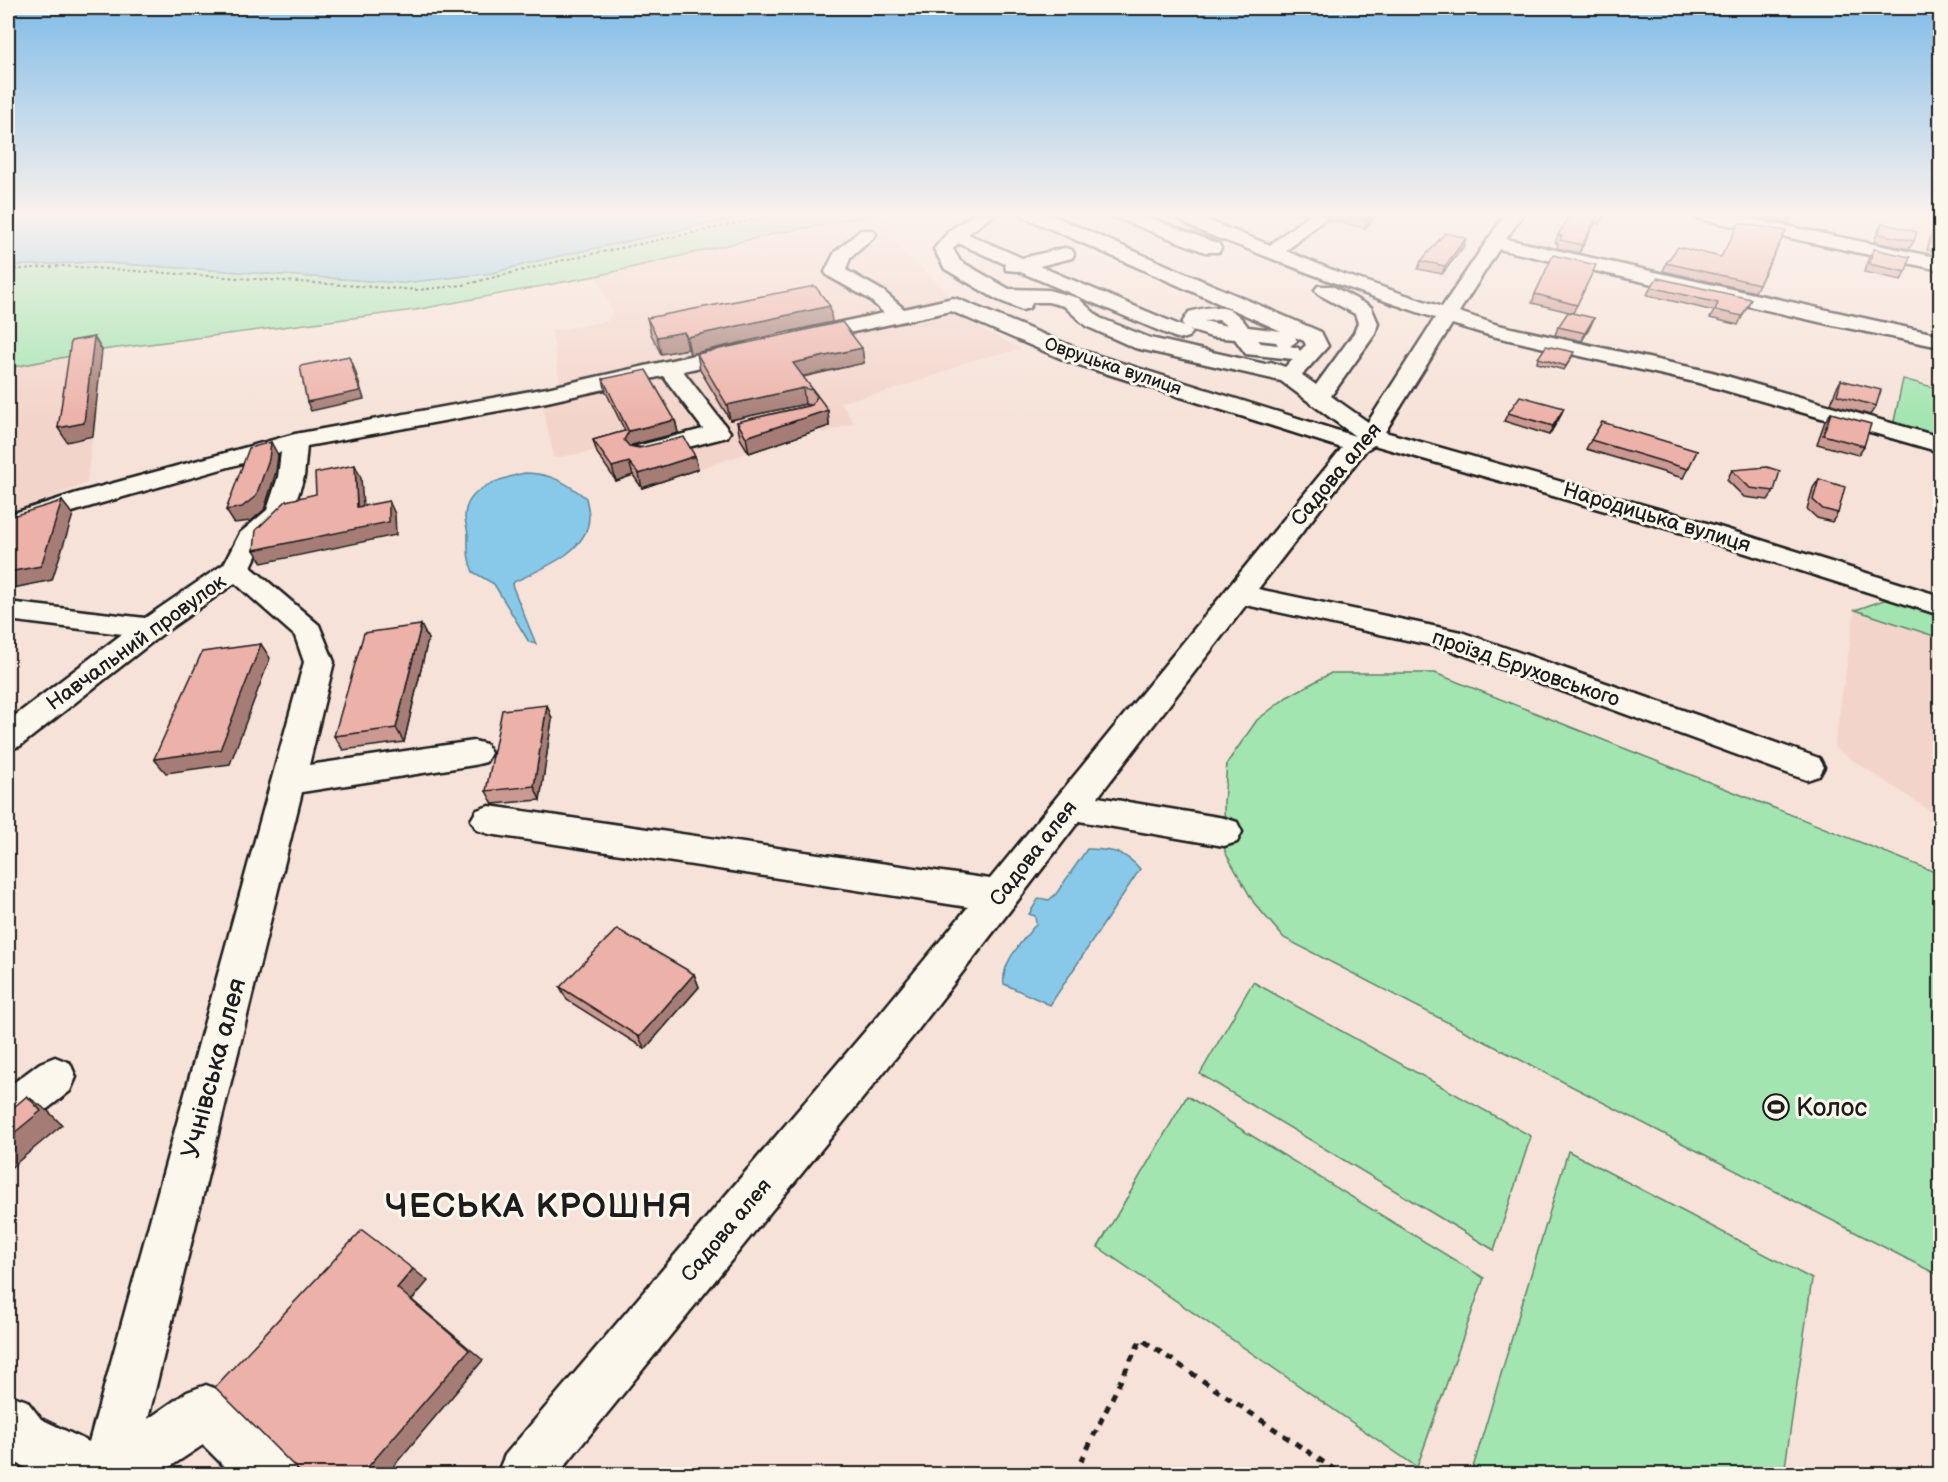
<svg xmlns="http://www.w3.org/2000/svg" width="1948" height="1482" font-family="'Balsamiq Sans',sans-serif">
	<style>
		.built { fill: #f3d4ca }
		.green { fill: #a2e5b0; stroke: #5f8066; stroke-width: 1.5 }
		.water { fill: #88c9e9; stroke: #5d8497; stroke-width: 1.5 }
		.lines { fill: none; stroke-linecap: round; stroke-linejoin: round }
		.minor-casing { stroke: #1c1c1c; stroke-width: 5 }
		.path-far1 { stroke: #1c1c1c; stroke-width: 2; stroke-dasharray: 3 3; stroke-linecap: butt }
		.path { stroke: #1c1c1c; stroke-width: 5; stroke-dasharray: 7 7; stroke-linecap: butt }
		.minor { fill: #fbf7ec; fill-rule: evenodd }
		.wall { fill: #cb9991; stroke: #1c1c1c; stroke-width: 1.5 }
		.shaded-wall { fill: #a57d76; stroke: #1c1c1c; stroke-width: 1.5 }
		.building { fill: #ecb2a9; stroke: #1c1c1c; stroke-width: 1.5 }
		.labels { text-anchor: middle; stroke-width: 6; stroke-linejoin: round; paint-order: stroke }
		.far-street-label { font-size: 18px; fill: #1c1c1c; stroke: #fbf7ec }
		.street-label { font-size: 21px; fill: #1c1c1c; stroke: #fbf7ec }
		.near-street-label { font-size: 26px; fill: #1c1c1c; stroke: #fbf7ec }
		.near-poi-label { font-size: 26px; fill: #1c1c1c; stroke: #fbf7ec; text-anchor: start }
		.near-district-label { font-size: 33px; font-weight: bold; letter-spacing: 1.5px; fill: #1c1c1c; stroke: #fbf7ec }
	</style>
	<rect width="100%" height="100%" fill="#f6e2d8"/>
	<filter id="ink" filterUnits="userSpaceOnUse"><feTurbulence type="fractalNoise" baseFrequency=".0167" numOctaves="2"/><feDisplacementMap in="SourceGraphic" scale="12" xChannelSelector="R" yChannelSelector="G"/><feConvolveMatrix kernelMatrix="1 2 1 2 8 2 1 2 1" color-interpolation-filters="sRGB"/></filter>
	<g filter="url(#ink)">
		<g class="built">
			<path d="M879,214l16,30 48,44 22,32 56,29 -52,12 -32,14 -51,17 -46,10 14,21 -31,10 -4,-4 -177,59 -9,-13 -17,6 -21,-30 -41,7 -11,-51 17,-22 -8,-54 56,-10 4,-10 -16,-35 181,-43z"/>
			<path d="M102,350l-15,133 -62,25 -1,13 -16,9v-162z"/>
			<path d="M1855,610l85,28v179l-106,-69z"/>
		</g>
		<g class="green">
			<path d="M757,213h123l-103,20 -181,43 -181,34 -313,40 -94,18v-102l84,-4 310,21 90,-10 49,-13z"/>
			<path d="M1903,379l37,10v49l-47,-12z"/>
			<path d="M1887,599l53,15v24l-85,-28z"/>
			<path d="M1331,673h104l505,201v402l-656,-338 -30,-35 -29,-51 -1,-49 3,-40 30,-43 30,-23z"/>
			<path d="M1253,982l278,154 -37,114 -294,-176z"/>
			<path d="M1187,1096l297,182 -67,189 -319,-220z"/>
			<path d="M1568,1151l244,128 -28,195h-313z"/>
		</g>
		<g class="water">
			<path d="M8,213h749l-216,47 -49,13 -90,10 -309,-21 -85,4z"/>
			<path d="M525,473c25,0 42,10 61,25 1,6 3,13 3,19 -1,36 -49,52 -75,65l-2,3 24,59 -7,-2 -35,-58 -21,-12c-6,-14 -5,-23 -5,-37 0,-6 -3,-12 -3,-18 0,-30 38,-39 60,-44z"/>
			<path d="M1087,849c23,1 37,1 53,20l-90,136 -46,-21c-3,-22 19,-43 32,-60l-1,-8 -6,-2 10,-16 10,2 7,-6z"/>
		</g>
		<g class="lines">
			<g class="minor-casing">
				<g id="minor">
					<path d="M975,213h21l-28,21 54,24 43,-10 7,2 2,4 -2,4 -33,8 145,61 -2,-4 7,-11c25,-7 43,-9 59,15l33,4 -257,-114 -3,-4h25l275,119 7,14 -26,29 14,10 38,-52 4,-10 -3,-9 -37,-20 -3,-4 3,-4h14l39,21 7,16 -3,11 -44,62 37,26 67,-104c-66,-22 -131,-46 -195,-72 -18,-7 -54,-17 -66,-33h23l17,10 56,22 41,-32h21l-46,38 54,22 102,34 64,-94h18l-18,26 434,96v12l-112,-23 -329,-75 -40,63 39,13 214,47 228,65v15l-241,-69 -207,-47 -40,-12 -67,108 312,88 243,76v19l-261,-83 -305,-87 -8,5 -108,139 203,43 358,126 5,9 -5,9 -12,4 -12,-4 -351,-128 -198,-43 -148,192 126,21 13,4 5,10 -5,10 -13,4 -145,-25 -165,214 -356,439h-61l8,-19 379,-446 84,-102 -479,-73 -12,-4 -6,-10 6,-10 12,-4 501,73 352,-431 -275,-87 -116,-50 -149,32 -8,-1 -3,-5 3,-5 90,-19 -15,-14 -41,-23 -3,-4 10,-20 26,-22h12l3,4 -3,4 -23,20 -4,12 37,21 21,18 49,-11 7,2 123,51 272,85 -74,-55 -146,-33 -49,-22 -22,-20 -16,-4h-17l1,2 -3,4 -7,2 -26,-11 -51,-30 -11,-20 15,-18zM958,243l47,21 1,6 12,1 156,66 7,2 7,-2 4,-4 -2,-3 21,7 24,2 11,15 47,5 -8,8 -14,-5 -6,2 -115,-26 -50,-20 -22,-20 -30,-8 -39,-1 -49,-28 -7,-12zM1219,320l8,6 -23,-5zM1295,337l9,4 2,4 -6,6 -2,-3 -8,-2 7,-5zM1258,340l18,2 2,3 -17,-2z"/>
					<path d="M1111,213h26l82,31 2,4 -2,4h-14l-91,-35z"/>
					<path d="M1687,213h37l216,45v12l-244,-52z"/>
					<path d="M743,344l8,2 3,5 -3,5 -68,15 47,61 -3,5 -85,22 -9,-2 -3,-5 3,-5 70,-18 -40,-53 -116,26 -240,44 -3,31 -12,36 -30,30 -11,24 68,58 15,37 -25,103 165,-24 12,3 5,9 -5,9 -12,3 -172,27 -154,627 39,-27 19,-7 19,7 64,63 8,19h-65l-29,-29 -44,29h-120l-31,-15v-65l19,7 14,18 48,23 215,-780 -9,-26 -60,-53 -74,52 -141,111 -12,4v-29l114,-87 -114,-14v-18l137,16 79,-54 16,-31 27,-23 11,-33 3,-25 -186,53 -87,27v-17l69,-22 218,-59 252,-46z"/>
					<path d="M55,1057l15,6 6,14 -6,14 -47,37 -15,6v-47l32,-24z"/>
				</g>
			</g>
			<path class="path-far1" d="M8,270l54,-4 356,24 45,-5 101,-25 222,-47"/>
			<path class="path" d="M1075,1474l66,-135 200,135"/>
			<use href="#minor" class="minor"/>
		</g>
		<g class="wall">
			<path d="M1329,213h50l-14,15 -37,-8z"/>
			<path d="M1607,213l-7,11 -5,-1 -16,30 -22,-5 1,-5h-3l3,-8 12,-19z"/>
			<path d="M1769,213h24l-5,11 -22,-4z"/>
			<path d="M1937,213h4v40l-14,-3z"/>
			<path d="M1882,223l32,18 -5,8 -35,-7 4,-11z"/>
			<path d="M1786,231l-31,61 -92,-21 3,-8 55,-6z"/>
			<path d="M1464,246l-22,28 -24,-5 3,-8z"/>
			<path d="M1874,249l32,23 -5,8 -37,-8 5,-15z"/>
			<path d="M1592,273l-19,40 -41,-10 3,-9z"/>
			<path d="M1651,287l100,12 -13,26 -28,-7 4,-7 -67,-16z"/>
			<path d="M647,318l185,4 -142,32 -2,-5 -27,5 -10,-20z"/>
			<path d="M1594,318l-4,9 -8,14 -27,-6 3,-8z"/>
			<path d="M862,348l2,15 -61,14 25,33 1,16 -80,27 -9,-15 -3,-16 73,-17 -5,-1 -75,16 -30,-50 -3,-16z"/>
			<path d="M1572,357l-8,13 -27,-7 1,-5z"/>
			<path d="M603,379l72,41 3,13 -46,12v1l63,10 3,13 -56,19 -9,-13 -17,6 -19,-28 -4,-13 32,-9 -19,-39z"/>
			<path d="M1841,380l35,26 -6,9 -39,-11 5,-15z"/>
			<path d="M1508,413l52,4 -11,18 -45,-14z"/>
			<path d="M1831,413l33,33 -6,9 -41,-11 8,-23z"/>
			<path d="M1591,440l106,11 -14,27 -97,-29z"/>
			<path d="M1732,470l42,21 -6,9 -24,-3 -17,-17z"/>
			<path d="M1819,479l19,34 -6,9 -15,-4 -10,-9 6,-21z"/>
			<path d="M421,625l7,14 -24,103 -61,8 -9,-14z"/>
			<path d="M547,705l5,14 -12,81 -47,4 -7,-13z"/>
			<path d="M694,974l5,13 -54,62 -78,-49 -7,-13z"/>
		</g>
		<g class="shaded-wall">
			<path d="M1374,213h5l-14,15 2,-8z"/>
			<path d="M1605,213h2l-7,11 3,-8z"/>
			<path d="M1598,215l-3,8 -16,30 3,-8z"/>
			<path d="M1466,238l-2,8 -22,28 3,-8z"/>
			<path d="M830,306l2,16 -142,32 -3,-17z"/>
			<path d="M1594,318l-4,9 -8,14 3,-8z"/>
			<path d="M684,332l4,17 -27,5 -4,-17z"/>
			<path d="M94,337l8,13 -9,86 -26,6 -9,-14z"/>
			<path d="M862,348l2,15 -69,15 -2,-15z"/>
			<path d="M349,356l4,8 11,35 -53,12 -4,-9z"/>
			<path d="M803,388l2,16 -75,16 -3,-15z"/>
			<path d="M1564,408l-4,9 -11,18 4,-9z"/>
			<path d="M828,410l1,16 -80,27 -3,-16z"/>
			<path d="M675,420l3,13 -46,12 -4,8 -4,-13 5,-9z"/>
			<path d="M271,442l7,13 -2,17 -12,38 -13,11 -17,2 -8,-13z"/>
			<path d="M695,456l3,13 -56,19 -3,-14z"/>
			<path d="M629,462l4,13 -17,6 -4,-14z"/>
			<path d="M355,465l6,13 3,43 -7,-14z"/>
			<path d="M62,501l11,14 -21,65 -44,9v-17z"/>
			<path d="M389,501l6,13 1,21 -134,28 -8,-13z"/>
			<path d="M421,625l7,14 -24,103 -8,-14z"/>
			<path d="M261,644l9,14 -40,106 -64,9 -12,-14z"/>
			<path d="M547,705l5,14 -12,81 -6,-14z"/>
			<path d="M694,974l5,13 -54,62 -6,-12z"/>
			<path d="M27,1096l21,15 14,14 -54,45v-32z"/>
			<path d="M413,1269l15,12 -16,19 71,60 -96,114h-25l35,-186z"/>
		</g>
		<g class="building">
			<path d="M1335,213h39l-7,7z"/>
			<path d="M1572,213h33l-2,3 -5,-1 -16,30 -22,-5 2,-4 -4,-1z"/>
			<path d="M1778,213h15l-1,3z"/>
			<path d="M1940,213h1v31l-9,-2z"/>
			<path d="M1739,223l47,8 -27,53 -93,-21 12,-16 43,10z"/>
			<path d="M1882,223l35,9 -3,9 -35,-7z"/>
			<path d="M1445,233l21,5 -21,28 -24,-5z"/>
			<path d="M1874,249l36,8 -4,15 -37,-8z"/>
			<path d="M1553,255l43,10 -19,40 -42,-11z"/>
			<path d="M1657,278l94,21 -9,17 -27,-6 3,-7 -67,-16z"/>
			<path d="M815,286l15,20 -143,31 -3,-5 -27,5 -10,-19z"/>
			<path d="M1568,312l26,6 -9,15 -27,-6z"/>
			<path d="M842,322l20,26 -69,15 35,47 -82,27 -9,-15 75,-17 5,-9 -5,-6 -9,-2 -76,17 -30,-51z"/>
			<path d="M94,337l-10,86 -26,5 13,-87z"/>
			<path d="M1546,346l28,6 -8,14 -28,-8z"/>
			<path d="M349,356l11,35 -53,11 -7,-36z"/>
			<path d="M646,370l29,50 -46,11 -5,9 5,6 10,2 45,-11 11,19 -56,18 -10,-12 -17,5 -19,-27 35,-10 -25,-51z"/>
			<path d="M1841,380l40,10 -5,16 -39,-11z"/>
			<path d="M1520,396l44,12 -11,18 -45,-13z"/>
			<path d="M1831,413l40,11 -7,22 -41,-11z"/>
			<path d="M1602,422l95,29 -9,18 -97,-29z"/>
			<path d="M271,442l-2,17 -13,37 -14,11 -16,3 23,-62z"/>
			<path d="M355,465l2,42 32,-6v21l-135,28 2,-20 30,-29 30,-7 -1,-21z"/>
			<path d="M1767,467l13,4 -6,20 -24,-3 -18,-18z"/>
			<path d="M1819,479l26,8 -7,26 -15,-4 -10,-9z"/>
			<path d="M62,501l-21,65 -33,6v-44l4,-12z"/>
			<path d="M421,625l-25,103 -62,8 30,-103z"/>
			<path d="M261,644l-41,106 -66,9 48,-107z"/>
			<path d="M547,705l-13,81 -48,5 16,-81z"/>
			<path d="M617,929l77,45 -55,63 -79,-50z"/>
			<path d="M27,1096l14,15 -33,27v-26z"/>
			<path d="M362,1230l51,39 -16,19 72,62 -107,124h-60l-87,-87z"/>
		</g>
	</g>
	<linearGradient id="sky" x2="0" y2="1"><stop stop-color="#81bce8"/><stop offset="0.51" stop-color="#fbf2ed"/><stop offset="1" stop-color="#fbf2ed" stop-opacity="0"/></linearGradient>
	<rect width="1948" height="421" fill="url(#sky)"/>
	<defs>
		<g id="stadium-ring" transform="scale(1.35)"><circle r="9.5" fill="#fbf7ec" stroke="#1c1c1c" stroke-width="1.5"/><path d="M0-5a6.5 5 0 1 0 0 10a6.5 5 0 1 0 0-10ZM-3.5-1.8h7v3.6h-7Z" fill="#1c1c1c"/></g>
	</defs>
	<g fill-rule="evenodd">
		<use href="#stadium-ring" x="1776" y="1107"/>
	</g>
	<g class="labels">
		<g class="far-street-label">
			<text transform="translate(1113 366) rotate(19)" y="6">Овруцька вулиця</text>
		</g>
		<g class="street-label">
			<text transform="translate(1336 474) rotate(-50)" y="7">Садова алея</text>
			<text transform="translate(1657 517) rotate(17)" y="7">Народицька вулиця</text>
			<text transform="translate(136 642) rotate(-36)" y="7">Навчальний провулок</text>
			<text transform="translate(1526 668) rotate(19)" y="7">проїзд Бруховського</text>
			<text transform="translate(1033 853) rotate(-52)" y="7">Садова алея</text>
			<text transform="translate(726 1230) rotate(-50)" y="7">Садова алея</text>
		</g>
		<g class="near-street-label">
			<text transform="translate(213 1068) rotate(-75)" y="9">Учнівська алея</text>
		</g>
		<g class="near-poi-label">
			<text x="1796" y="1116">Колос</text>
		</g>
		<g class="near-district-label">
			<text x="539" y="1217">ЧЕСЬКА КРОШНЯ</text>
		</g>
	</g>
	<rect width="1948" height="1482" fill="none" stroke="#fbf7ec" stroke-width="30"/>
	<rect x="15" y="15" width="1918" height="1452" fill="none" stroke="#1c1c1c" stroke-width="2" filter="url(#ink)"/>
</svg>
